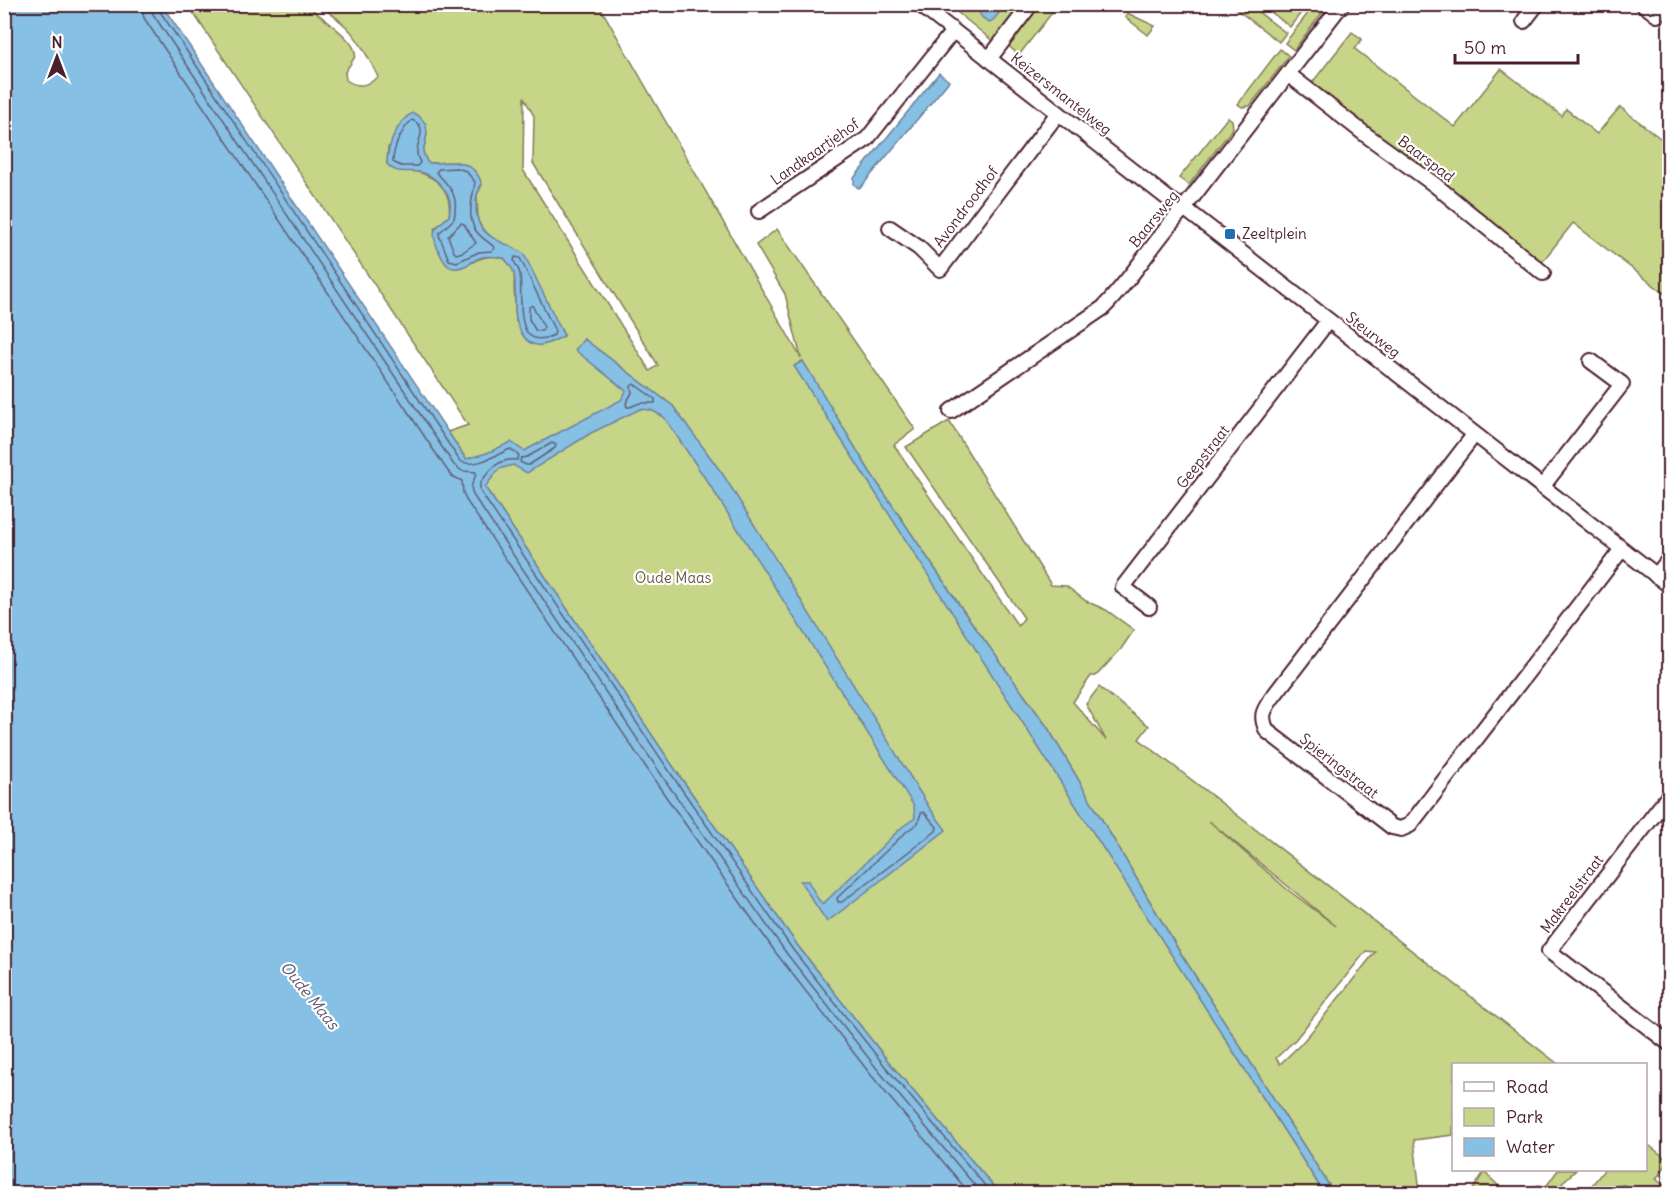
<svg xmlns="http://www.w3.org/2000/svg" width="1674" height="1198" font-family="Delius,sans-serif">
	<style>
		.green { fill: #c6d588; stroke: #887a5a; stroke-width: 1.5; fill-rule: evenodd }
		.water { fill: #86c0e5; stroke: #6e809b; stroke-width: 1.5 }
		.lines { fill: none; stroke-linecap: round; stroke-linejoin: round }
		.shore { stroke: #625f75; stroke-width: 1.5 }
		.street-casing { stroke: #4a1f2b; stroke-width: 18 }
		.street { stroke: #fff; stroke-width: 14 }
		.poi-dot { fill: #1f6fb2; stroke: #fff; stroke-width: 2 }
		.labels { text-anchor: middle; stroke-width: 4.5; stroke-linejoin: round; paint-order: stroke }
		.street-label { font-size: 15px; fill: #4a1f2b; stroke: #fff }
		.poi-label { font-size: 15px; fill: #4a1f2b; stroke: #fff; text-anchor: start }
		.park-label { font-size: 15px; fill: #6f5647; stroke: #fff }
		.water-label { font-size: 16px; font-style: italic; fill: #5f576c; stroke: #fff }
	</style>
	<rect width="100%" height="100%" fill="#fff"/>
	<filter id="ink" filterUnits="userSpaceOnUse"><feTurbulence type="fractalNoise" baseFrequency=".0167" numOctaves="2"/><feDisplacementMap in="SourceGraphic" scale="12" xChannelSelector="R" yChannelSelector="G"/><feConvolveMatrix kernelMatrix="1 2 1 2 8 2 1 2 1" color-interpolation-filters="sRGB"/></filter>
	<g filter="url(#ink)">
		<g class="green">
			<path d="M1315,4l13,1 -34,45 -9,-7z"/>
			<path d="M188,5h119c9,9 52,36 48,51 -2,5 -7,11 -10,16l1,8c12,8 21,6 32,-3 -10,-20 -20,-41 -37,-55 -7,-7 -15,-12 -23,-17h281l202,353 -16,-64 -29,-49 21,-16 138,200 -21,16 124,181 6,-8 -118,-171 43,-26 102,164 15,1 20,15 20,9 28,20 -13,19 -25,27h-5l-18,26 33,38 -20,-36 13,-17 50,39 -10,13 419,325h-104l-1,71 -39,5 6,53h-86l-156,-244 -130,-221 -86,-119 -92,-137 -68,-111 -7,5 529,827h-325l-111,-132 -90,-115 -117,-168 -233,-346 20,-7zM524,98l10,18 -1,47 125,202 -8,6 -127,-201zM427,134l-4,18 4,10 3,1 28,-1 24,23 -5,10 1,26 4,7 11,11 22,9 49,87 -48,-13c-1,-12 -1,-23 -2,-35 0,-4 1,-11 0,-15 -7,-22 -30,-17 -45,-8l-35,-35 15,-13c5,-40 -32,-45 -62,-52l1,-17zM584,339l89,67 51,72 -54,-66 -94,-62zM1209,821l127,105 -48,-36zM1366,951l9,1 -57,72 -17,20 -21,20 -4,-6 19,-18z"/>
			<path d="M955,5h68l-29,37 -36,-29 1,-6z"/>
			<path d="M1036,5h22l-39,50 -13,-11z"/>
			<path d="M1231,5h18l37,28 -7,9z"/>
			<path d="M1262,5h45l-17,22z"/>
			<path d="M1127,13l28,13 -7,9 -23,-18z"/>
			<path d="M1352,32l10,7 -7,10 100,78 46,-58 61,47 4,-7 31,25 23,-27 49,38v152l-96,-74 -31,39 -231,-178z"/>
			<path d="M1280,49l9,7 -39,50 -8,1 -4,-3z"/>
			<path d="M1228,117l4,3 1,8 -44,57 -10,-7z"/>
			<path d="M1646,1143l23,18 -13,18 13,11v3h-34l-11,-8 -14,4 -2,4 -23,1 19,-24h42z"/>
			<path d="M1558,1170h18l-11,10 -10,13h-108l25,-2 12,-19 19,18 37,-5 5,3z"/>
		</g>
		<g class="water">
			<path d="M5,4l157,1 304,454 21,-6 24,-11 13,9 97,-51 5,-9 -51,-41 9,-11 89,67 51,70 205,331 17,23 -119,92 -27,-41h8l10,18 5,5 79,-77 13,-9 -1,-12 -203,-319 -47,-70 -13,-7 -11,-1 -49,24 -64,40 -14,-8 -14,4 -14,18 196,291 117,168 90,115 111,132h-994z"/>
			<path d="M979,5v-1l27,1 -12,14 -4,3c-8,-3 -13,-8 -11,-17z"/>
			<path d="M939,73l10,8 -88,106 -3,1 -4,-4v-6z"/>
			<path d="M413,113l6,3 7,8 1,10 -4,18 4,10 3,1c17,0 37,-5 47,11 7,10 3,12 0,21 -2,9 -1,25 4,32 10,14 29,17 43,27l40,82 -2,1c-16,8 -29,15 -40,-3 -12,-19 -4,-40 -8,-60 -1,-6 -6,-11 -10,-16 -7,-1 -17,-3 -24,0 -4,1 -9,5 -13,7 -19,9 -23,-2 -30,-18 -7,-19 -1,-19 12,-31 1,-5 2,-10 1,-15 -4,-13 -17,-27 -31,-29 -13,-2 -23,3 -32,-8 0,-16 10,-44 26,-51z"/>
			<path d="M803,361l67,111 92,137 86,119 130,221 156,244h-10l-460,-718 -70,-109z"/>
			<path d="M1624,1185l11,8h-27l2,-4 5,-3z"/>
		</g>
		<g class="lines">
			<g class="shore">
				<path d="M141,4l3,14 22,33 281,419 5,6 10,5 1,12 3,7 196,291 114,162 95,122 99,119"/>
				<path d="M150,4l3,10 301,451 8,6 14,1c0,9 -8,11 -3,23l196,291 118,168 91,116 104,124"/>
				<path d="M158,4l1,6 21,31 280,420c12,8 37,-6 50,-12l9,6 -2,5c-19,-2 -26,9 -37,23v8l196,290 117,169 91,115 108,129"/>
				<path d="M412,120c18,8 4,20 5,33 0,4 2,7 3,10l-3,3h-16l-8,-4c0,-14 8,-32 19,-42z"/>
				<path d="M457,168l9,3 9,11c-2,15 -9,34 1,49 5,7 13,11 19,17l-3,3 -13,1 -22,10 -8,-2 -10,-25 1,-3 14,-13c5,-24 -3,-31 -18,-47l3,-3z"/>
				<path d="M461,223l3,1 12,19 -13,9 -7,2 -2,-2 -6,-16z"/>
				<path d="M515,257l5,1 35,73 -1,4c-42,19 -31,-39 -34,-61 -1,-5 -4,-9 -6,-13z"/>
				<path d="M532,305l12,22 -2,4h-6l-7,-12v-12z"/>
				<path d="M634,384l21,15v4h-15l-10,4h-3l-1,-4 6,-10 -1,-7z"/>
				<path d="M552,443l4,2 -1,3 -26,17h-3l-6,-3 1,-4 6,-1z"/>
				<path d="M924,812l13,15 -1,4 -94,71h-4l-1,-4 69,-66 12,-9 3,-10z"/>
			</g>
			<g class="street-casing">
				<g id="street">
					<path d="M919,4l252,197 13,7 486,378"/>
					<path d="M1643,4l14,11 8,-11"/>
					<path d="M1524,21l13,-17"/>
					<path d="M989,59l42,-55"/>
					<path d="M1288,74l78,61 69,50 108,88"/>
					<path d="M759,211l108,-72 86,-108"/>
					<path d="M890,228l29,20 21,21 118,-156"/>
					<path d="M951,411l152,-103c30,-31 52,-68 81,-100l158,-204"/>
					<path d="M1474,435l-202,263c-9,13 -12,18 -5,33l125,96 9,2 9,-4 212,-276"/>
					<path d="M1542,487l80,-103 -31,-23"/>
					<path d="M1656,576l14,-18"/>
					<path d="M1149,607l-26,-20 205,-266"/>
					<path d="M1670,794l-121,157 121,93"/>
				</g>
			</g>
			<use href="#street" class="street"/>
		</g>
	</g>
	<rect class="poi-dot" x="1224" y="228" width="12" height="12" rx="3"/>
	<g class="labels">
		<g class="street-label">
			<text transform="translate(1061 94) rotate(38)" y="5">Keizersmantelweg</text>
			<text transform="translate(815 152) rotate(-35)" y="5">Landkaartjehof</text>
			<text transform="translate(1426 159) rotate(37)" y="5">Baarspad</text>
			<text transform="translate(966 207) rotate(-53)" y="5">Avondroodhof</text>
			<text transform="translate(1154 219) rotate(-51)" y="5">Baarsweg</text>
			<text transform="translate(1373 335) rotate(38)" y="5">Steurweg</text>
			<text transform="translate(1203 457) rotate(-52)" y="5">Geepstraat</text>
			<text transform="translate(1339 766) rotate(38)" y="5">Spieringstraat</text>
			<text transform="translate(1572 894) rotate(-53)" y="5">Makreelstraat</text>
		</g>
		<g class="poi-label">
			<text x="1242" y="239">Zeeltplein</text>
		</g>
		<g class="park-label">
			<text x="673" y="583">Oude Maas</text>
		</g>
		<g class="water-label">
			<text transform="translate(310 995) rotate(51)" y="6">Oude Maas</text>
		</g>
	</g>
	<rect width="1674" height="1198" fill="none" stroke="#fff" stroke-width="24"/>
	<rect x="12" y="12" width="1650" height="1174" fill="none" stroke="#4a1f2b" stroke-width="2" filter="url(#ink)"/>
	<rect x="1452" y="1063" width="195" height="108" fill="#ffffff" stroke="#b7a5aa" stroke-width="1.5"/>
	<rect x="1464" y="1082" width="30" height="9" fill="#ffffff" stroke="#b7a5aa" stroke-width="1.5"/>
	<text x="1506" y="1093" font-size="18" fill="#4a1f2b">Road</text>
	<rect x="1464" y="1108" width="30" height="18" fill="#c6d588" stroke="#b7a5aa" stroke-width="1.5"/>
	<text x="1506" y="1123" font-size="18" fill="#4a1f2b">Park</text>
	<rect x="1464" y="1138" width="30" height="18" fill="#86c0e5" stroke="#b7a5aa" stroke-width="1.5"/>
	<text x="1506" y="1153" font-size="18" fill="#4a1f2b">Water</text>
	<g transform="translate(57 57)" stroke="#ffffff" stroke-width="4.5" paint-order="stroke">
	<path d="M0-4.5L10 22L0 15L-10 22Z" fill="#4a1f2b"/>
	<text y="-9" font-size="16" font-weight="bold" text-anchor="middle" fill="#4a1f2b">N</text>
	</g>
	<path d="M1455 54v9h123v-9" fill="none" stroke="#4a1f2b" stroke-width="3"/>
	<text x="1464" y="54" font-size="18" fill="#4a1f2b" stroke="#ffffff" stroke-width="4.5" paint-order="stroke">50 m</text>
</svg>
